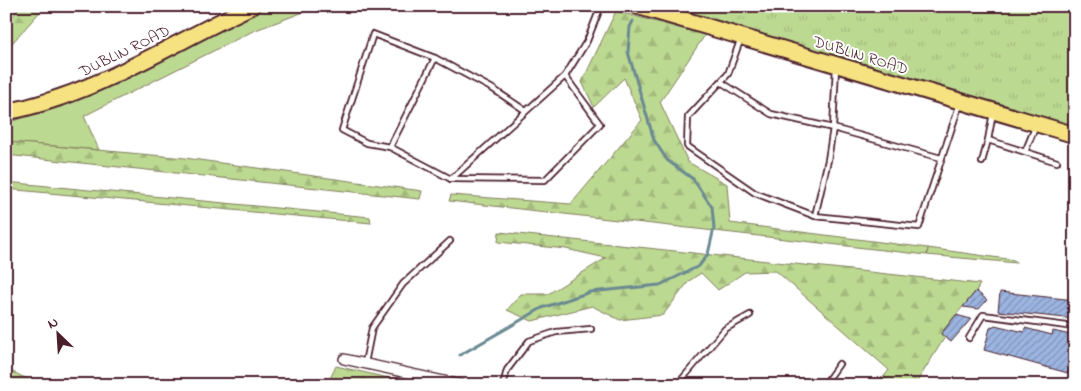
<svg xmlns="http://www.w3.org/2000/svg" width="1081" height="391" font-family="'Indie Flower',sans-serif">
	<style>
		.green { fill: #bcd991; stroke: #837c5e }
		.forest { fill: url(#forest-firs); stroke: #837c5e }
		.park { fill: url(#park-tufts); stroke: #837c5e }
		.lines { fill: none; stroke-linecap: round; stroke-linejoin: round }
		.stream { stroke: #6a8992; stroke-width: 3 }
		.building { fill: url(#building-hatch); stroke: #4a1f2b }
		.lane-casing { stroke: #4a1f2b; stroke-width: 8 }
		.street-casing { stroke: #4a1f2b; stroke-width: 12 }
		.primary-casing { stroke: #4a1f2b; stroke-width: 19 }
		.lane { stroke: #fff; stroke-width: 4.5 }
		.street { stroke: #fff; stroke-width: 9 }
		.primary { stroke: #f7e281; stroke-width: 15 }
		.labels { text-anchor: middle; stroke-width: 4; stroke-linejoin: round; paint-order: stroke }
		.street-label { font-size: 16px; fill: #4a1f2b; stroke: #fff }
	</style>
	<defs>
		<pattern id="forest-firs" width="22" height="20" patternUnits="userSpaceOnUse" patternTransform="scale(1.25)"><rect width="22" height="20" fill="#bcd991"/><path d="M5 1l3.5 6h-7zM16 11l3.5 6h-7z" fill="#a3ba7d"/></pattern>
		<pattern id="park-tufts" width="24" height="20" patternUnits="userSpaceOnUse" patternTransform="scale(1.25)"><rect width="24" height="20" fill="#bcd991"/><path d="M3 7l-1-3M5 7V3M7 7l1-3M15 17l-1-3M17 17v-4M19 17l1-3" fill="none" stroke="#a3ba7d"/></pattern>
		<pattern id="building-hatch" width="6" height="6" patternUnits="userSpaceOnUse" patternTransform="scale(1.25)"><rect width="6" height="6" fill="#9cb5e1"/><path d="M-1 1l2-2M0 6l6-6M5 7l2-2" fill="none" stroke="#8193b7"/></pattern>
	</defs>
	<rect width="100%" height="100%" fill="#fff"/>
	<filter id="ink" filterUnits="userSpaceOnUse"><feTurbulence type="fractalNoise" baseFrequency=".02" numOctaves="2"/><feDisplacementMap in="SourceGraphic" scale="10" xChannelSelector="R" yChannelSelector="G"/><feConvolveMatrix kernelMatrix="1 2 1 2 8 2 1 2 1" color-interpolation-filters="sRGB"/></filter>
	<g filter="url(#ink)">
		<g class="green">
			<path d="M270,6h50l-67,25 -169,85 15,34 -90,-8 -3,-3v-16l61,-18 34,-15z"/>
			<path d="M928,248l86,12 3,3 -90,-8z"/>
			<path d="M6,369l28,13 10,3h-38z"/>
		</g>
		<g class="forest">
			<path d="M21,6h24l-39,44v-26z"/>
			<path d="M616,11l89,24 -45,67 28,60 39,22 3,39 198,25 -1,7 -478,-54 2,-6 120,9 71,-84 -18,-42 -30,29 -12,-25z"/>
			<path d="M6,139l3,3 176,16 237,33 -2,8 -414,-44z"/>
			<path d="M6,182l364,35 1,6 -365,-34z"/>
			<path d="M499,232l481,52 -4,7 -35,42 4,4 -30,48h-38l12,-15 -113,-99 -31,1 -27,18 -17,-17 -12,8 -26,34 -43,5 -28,-14 -60,15 -25,-11 14,-16h27l58,-36 -40,-9 -68,-7z"/>
			<path d="M336,366l61,14 4,5h-74z"/>
		</g>
		<path class="park" d="M671,6h404v120l-115,-25 -66,-27z"/>
		<g class="lines">
			<path class="stream" d="M460,355l82,-47 48,-16 70,-7 39,-19 9,-12 6,-26 -2,-21 -19,-28 -26,-19 -13,-20 -26,-88 2,-25 3,-6"/>
		</g>
		<g class="building">
			<path d="M976,291l11,9 -8,9 -16,-2z"/>
			<path d="M1000,292l75,8v19l-77,-8z"/>
			<path d="M956,315l15,4 -20,23 -10,-8z"/>
			<path d="M995,325l29,7 1,-4 27,7 1,-4 22,5v39l-91,-25 6,-22z"/>
		</g>
		<g class="lines">
			<g class="lane-casing">
				<g id="lane">
					<path d="M741,38l-13,36 -40,43 -1,29 68,47 60,23 104,11 41,-124"/>
					<path d="M721,82l50,32 62,14 108,30"/>
					<path d="M526,111l-33,-22 -58,-31 -62,-24 -31,96 25,13 23,4 61,32 114,-103 22,-35 14,-35"/>
					<path d="M988,140l69,22"/>
					<path d="M390,147l45,-89"/>
					<path d="M1025,152l11,-27"/>
					<path d="M982,162l6,-22 5,-27"/>
					<path d="M451,179l94,1 55,-56 -35,-48"/>
					<path d="M815,216l13,-56 5,-32 3,-61"/>
					<path d="M969,338l14,-23 92,12"/>
					<path d="M365,363l7,-35 31,-44 47,-43"/>
					<path d="M423,385l1,-9"/>
					<path d="M503,385l4,-15 22,-29 27,-9 35,-3"/>
					<path d="M677,385l48,-56 25,-14"/>
					<path d="M824,385l15,-21"/>
				</g>
			</g>
			<g class="street-casing">
				<path id="street" d="M344,359l118,26"/>
			</g>
			<g class="primary-casing">
				<g id="primary">
					<path d="M637,6l438,129"/>
					<path d="M6,112c89,-17 164,-68 246,-106"/>
				</g>
			</g>
			<use href="#lane" class="lane"/>
			<use href="#street" class="street"/>
			<use href="#primary" class="primary"/>
		</g>
	</g>
	<g class="labels">
		<g class="street-label">
			<text transform="translate(124 50) rotate(-26)" y="6">DUBLIN ROAD</text>
			<text transform="translate(861 54) rotate(17)" y="6">DUBLIN ROAD</text>
		</g>
	</g>
	<rect width="1081" height="391" fill="none" stroke="#fff" stroke-width="25"/>
	<rect x="12" y="12" width="1056" height="366" fill="none" stroke="#4a1f2b" stroke-width="2" filter="url(#ink)"/>
	<g transform="translate(58 334) rotate(335)" stroke="#ffffff" stroke-width="4" paint-order="stroke">
	<path d="M0-4L9 19L0 12L-9 19Z" fill="#4a1f2b"/>
	<text y="-8" font-size="14" font-weight="bold" text-anchor="middle" fill="#4a1f2b">N</text>
	</g>
</svg>
